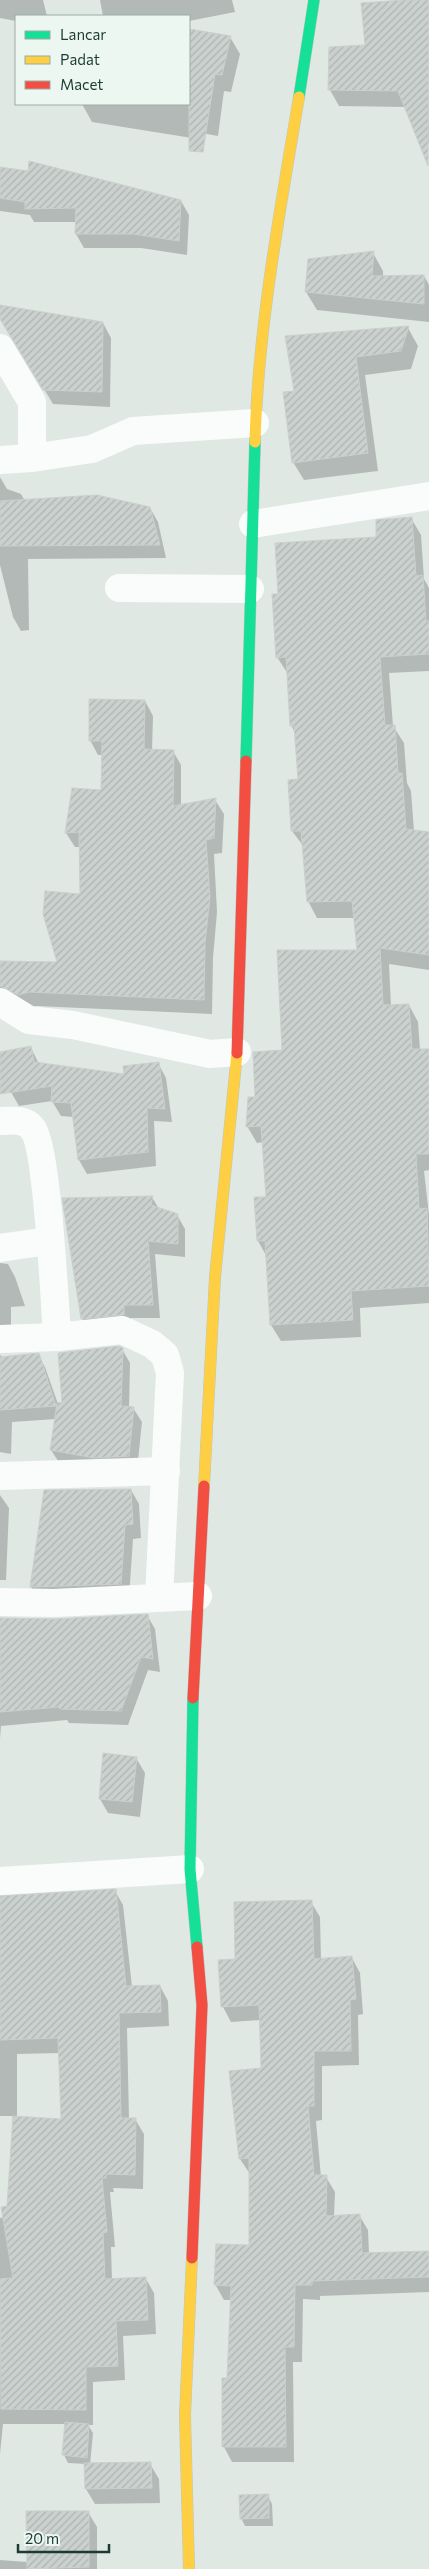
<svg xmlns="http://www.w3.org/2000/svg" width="429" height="2569" font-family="Commissioner,sans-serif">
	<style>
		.shadow { fill: #0003; fill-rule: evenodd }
		.building { fill: url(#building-hatch); stroke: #c9d0cd }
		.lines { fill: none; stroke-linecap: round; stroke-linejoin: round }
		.fast-casing { stroke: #bcc7c4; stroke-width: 12 }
		.slow-casing { stroke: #bcc7c4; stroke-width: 12 }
		.jam-casing { stroke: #bcc7c4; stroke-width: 12 }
		.street { stroke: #fafcfb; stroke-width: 28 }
		.fast { stroke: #16e098; stroke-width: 11 }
		.slow { stroke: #ffcf43; stroke-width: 11 }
		.jam { stroke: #f24e42; stroke-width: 11 }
	</style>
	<defs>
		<pattern id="building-hatch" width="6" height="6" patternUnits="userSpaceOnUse" patternTransform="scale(1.25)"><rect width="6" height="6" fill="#cad1ce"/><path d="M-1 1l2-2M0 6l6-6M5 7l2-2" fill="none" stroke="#adb4b2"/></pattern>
	</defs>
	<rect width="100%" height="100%" fill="#e0e8e4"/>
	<g class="shadow">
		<path d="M0,0h43l4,16h-31v5l-16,-3z"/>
		<path d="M100,0h132l3,12 -46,9v-5h-86z"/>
		<path d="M410,0h19v143l-6,2 -17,-38 -67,-1 -9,-16 36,-44z"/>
		<path d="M189,30l41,7 10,17 -9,38 -7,-1 -6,45 -28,-5 2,7 -100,-16 -10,-18h107z"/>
		<path d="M0,168l181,33 8,14 -2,40 -46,-7h-57l-8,-14 1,-12h-43l-4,-7 -30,-4z"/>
		<path d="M373,253l10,18v6l41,-1 5,9v37l-112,-12 -11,-18z"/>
		<path d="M0,306l103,17 8,15 -1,69 -57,-3 -53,-88z"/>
		<path d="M408,328l10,18 -7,23 -46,6 13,96 -74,9 -11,-18 2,-70 -9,-55z"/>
		<path d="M0,477l7,12 14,5 4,7 125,7 8,14 8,36 -138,1 1,71 -8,1 -8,-14 -13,-52z"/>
		<path d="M411,518l10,17 3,44 5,9v83l-40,2 4,53 11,17 3,40 4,8 3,40 15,2v137l-40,-6 2,42 18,-1 9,17 2,28h9v120l-5,1 5,44v88l-69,5 1,29 -80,4 -10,-16 -4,-68 -9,-16 9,-43 -3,-56 -7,1 -10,-17 9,-28 28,-47 75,-100 -4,-33h-38l-9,-17 -4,-54 -12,-16 7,-50 -3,-46 -5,-10 -3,-51 -11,-17 2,-62z"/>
		<path d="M145,701l8,15 -1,35h21l8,14v41l34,-6 9,14 -2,39 -8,1 3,58 -4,46 -1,56 -175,-8 -10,2 -27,-14v-32l58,1 23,-68v-48h-6l-9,-14 36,-42 1,-36h-5l-8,-15z"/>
		<path d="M31,1048l8,16 86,11 33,-12 8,15 6,44 -18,-1 2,45 -69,8 -8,-14 -5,-43 -13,-1 -9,-15 -33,5 -8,-14z"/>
		<path d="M152,1197l7,12 18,6 8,14v28l-30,-3 5,64h-29v10l-41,4 -8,-14z"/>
		<path d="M0,1263l8,1 7,13 10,29 -14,1v29l-11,2z"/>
		<path d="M122,1349l8,14 -1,45h4l9,14 -5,48 -77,-6 -9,-14 5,-31 -44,3 -1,32 -11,-2v-97l4,3 34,-3 7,12 13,37 5,-1z"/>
		<path d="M131,1490l8,14 2,34 -8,1 -4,59 -90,3 -8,-14z"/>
		<path d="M0,1495l9,13 -3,72h-6z"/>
		<path d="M147,1615l8,14 5,43 -12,-2 -20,55 -59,-2 -2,-3 -66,6 -1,13v-120l55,1z"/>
		<path d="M136,1758l9,15 -5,44 -32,-4 -8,-14z"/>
		<path d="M115,1891l8,14 9,82 28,-1 8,15 1,25 -42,2 2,91h6l9,15 -1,55 -30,-1 1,4h-4l5,55h-4l1,33 34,-1 8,14 2,41 -33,2 2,44 -32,2v43h-5l5,8 -3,32 60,-1 9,15 1,24 -65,1 -9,-15v-25l-18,-1 -4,-8 2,-31h-63l-3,30v-236l4,-1 4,-10 6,-91h-14v-218zM60,2053l2,68 -45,-4v-63z"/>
		<path d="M311,1902l9,15 1,43 31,-2 8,15 3,41 -5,1 1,50 -37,1v54l-6,1 5,56h5l9,15 -1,25 25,-2 9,15 1,24 60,-2v40l-109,4v4l-17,-1 -1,63h-9l1,100h-62l-8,-15 7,-147h-7l-9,-16 35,-37v-73l-10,-15 23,-90 -2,-49 -30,2 -8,-15 13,-47z"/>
		<path d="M268,2496l4,8 1,22h-28l-4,-8z"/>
		<path d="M88,2512l9,15v42h-97v-9l27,2z"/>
	</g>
	<g class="building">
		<path d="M404,0h25l-1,166 -30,-75 -70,-1 1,-43 36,-2 -4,-42z"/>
		<path d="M189,29l42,7 -9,39 -7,-1 -12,78 -14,-1z"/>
		<path d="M29,161l152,39 -2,41 -46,-7h-58l1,-26 -51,1v-7l-25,-4v-31l28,4z"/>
		<path d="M374,251l-2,25 52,-1v29l-119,-12 3,-33z"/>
		<path d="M0,305l103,17 -1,70 -59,-2 -43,-71z"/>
		<path d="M409,326l-8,25 -45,6 12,96 -76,10 -9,-71 11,-1 -9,-55z"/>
		<path d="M97,495l53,12 10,38 -160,1v-45z"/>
		<path d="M412,517l4,59 7,-1 3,46h3v33l-49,3 5,68h10l3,48h4l4,56 23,3v123l-49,-7 3,57 26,-1 3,45h17v105h-13l3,55 8,-1 2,78 -78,5 2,29 -83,5 -5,-84h-8l-3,-44h12l-5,-71 -15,1 2,-30h7l-2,-45 29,-2 -5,-100h80l-5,-49 -45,1 -6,-71h-10l-3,-51 10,-1 -4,-53h-4l-4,-69 -10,1 -4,-64h6l-3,-51 101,-6v-17z"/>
		<path d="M89,699l56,1 -1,49 30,1 -1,56 43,-8 -2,40 -8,2 4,57 -5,46 -1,57 -175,-8 -11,3 -18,-9v-25l57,1 -14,-48 2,-23 35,3 -1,-62 -14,1 7,-45 29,2 1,-49h-13z"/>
		<path d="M31,1046l3,16 90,12 -1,-8 36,-4 6,47 -18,-1 1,44 -70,8 -7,-57 -20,-1 1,-16 -52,8v-42z"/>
		<path d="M153,1196l-2,9 27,9v30l-30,-3 5,64h-29v10l-43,4 -19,-121z"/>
		<path d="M119,1346l4,2 -2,58 13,1 -5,49 -35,2 -44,-8 7,-47 5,-1 -4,-49z"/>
		<path d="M39,1353l17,53 -56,4v-53z"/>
		<path d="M131,1489l2,35 -8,1 -4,59 -91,3 14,-97z"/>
		<path d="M148,1614l5,45 -12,-2 -20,54 -61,-2 -1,-2 -59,5v-94l55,1z"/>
		<path d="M103,1753l34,4 -5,45 -33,-3z"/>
		<path d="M116,1889l10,97 34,-1 1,27 -42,1 2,105h15l-1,57 -29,-1v4h-4l5,54 -4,1 2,46 41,-2 2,43 -32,1 2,45 -32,1v43l-85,-1 -1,-130 13,-1 -12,-71 6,-1 6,-90 48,3 -3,-81 -58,2v-144z"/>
		<path d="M312,1900l2,59 38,-3 4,43 -6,1 1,51h-37v55h-6l6,69h13l-1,41 34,-2 2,39 67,-2v26l-117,4v4h-17l-1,62h-9l1,100h-64v-69h5l4,-92 -17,-1 2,-41 33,1v-87l-10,1 -10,-88 32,-3 -2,-63 -38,2 -3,-47 17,-1 -1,-57z"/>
		<path d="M65,2422l24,2 -2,34 -25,-3z"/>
		<path d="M151,2462l1,26 -67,1 -1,-26z"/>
		<path d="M269,2494v24l-29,1 -1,-24z"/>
		<path d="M26,2511h63v56l-62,2z"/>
	</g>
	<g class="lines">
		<g class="fast-casing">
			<g id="fast">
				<path d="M299,97l15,-97"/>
				<path d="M246,761l9,-319"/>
				<path d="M193,1698l-3,171 7,78"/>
			</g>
		</g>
		<g class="slow-casing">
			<g id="slow">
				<path d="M255,442c3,-115 25,-231 44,-345"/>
				<path d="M204,1486l11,-209 22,-224"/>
				<path d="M189,2569l-4,-154 7,-157"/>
			</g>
		</g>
		<g class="jam-casing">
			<g id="jam">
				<path d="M237,1053l9,-292"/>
				<path d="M193,1698l11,-212"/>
				<path d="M192,2258l10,-253 -5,-58"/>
			</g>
		</g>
		<g class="street">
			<path d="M0,348l32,54v56l60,-9 41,-18 122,-8"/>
			<path d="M0,460l32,-2"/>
			<path d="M253,524l176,-28"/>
			<path d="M119,588l131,1"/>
			<path d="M0,1002l29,18 44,5 137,29 27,-2"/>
			<path d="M0,1121c12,0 24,-3 32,7 15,17 23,177 25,209"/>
			<path d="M0,1248l49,-7"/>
			<path d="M0,1339l57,-2 65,-7 30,14 13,11 5,18 -11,224"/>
			<path d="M0,1476l166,-5"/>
			<path d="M0,1602l54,1 144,-7"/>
			<path d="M0,1881l190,-12"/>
		</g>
		<use href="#fast" class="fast"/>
		<use href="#slow" class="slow"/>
		<use href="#jam" class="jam"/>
	</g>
	<rect x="15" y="15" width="175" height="90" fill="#edf7f2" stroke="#9aaca6"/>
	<rect x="25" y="31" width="25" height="8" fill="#16e098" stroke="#9aaca6"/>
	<text x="60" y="40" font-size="15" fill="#1d3b34">Lancar</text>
	<rect x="25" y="56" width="25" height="8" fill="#ffcf43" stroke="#9aaca6"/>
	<text x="60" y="65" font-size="15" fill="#1d3b34">Padat</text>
	<rect x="25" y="81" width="25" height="8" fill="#f24e42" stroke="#9aaca6"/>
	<text x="60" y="90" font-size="15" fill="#1d3b34">Macet</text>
	<path d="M18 2544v8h91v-8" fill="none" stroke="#1d3b34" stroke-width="2.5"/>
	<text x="25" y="2544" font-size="15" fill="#1d3b34" stroke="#edf7f2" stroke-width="4" paint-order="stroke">20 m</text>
</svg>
